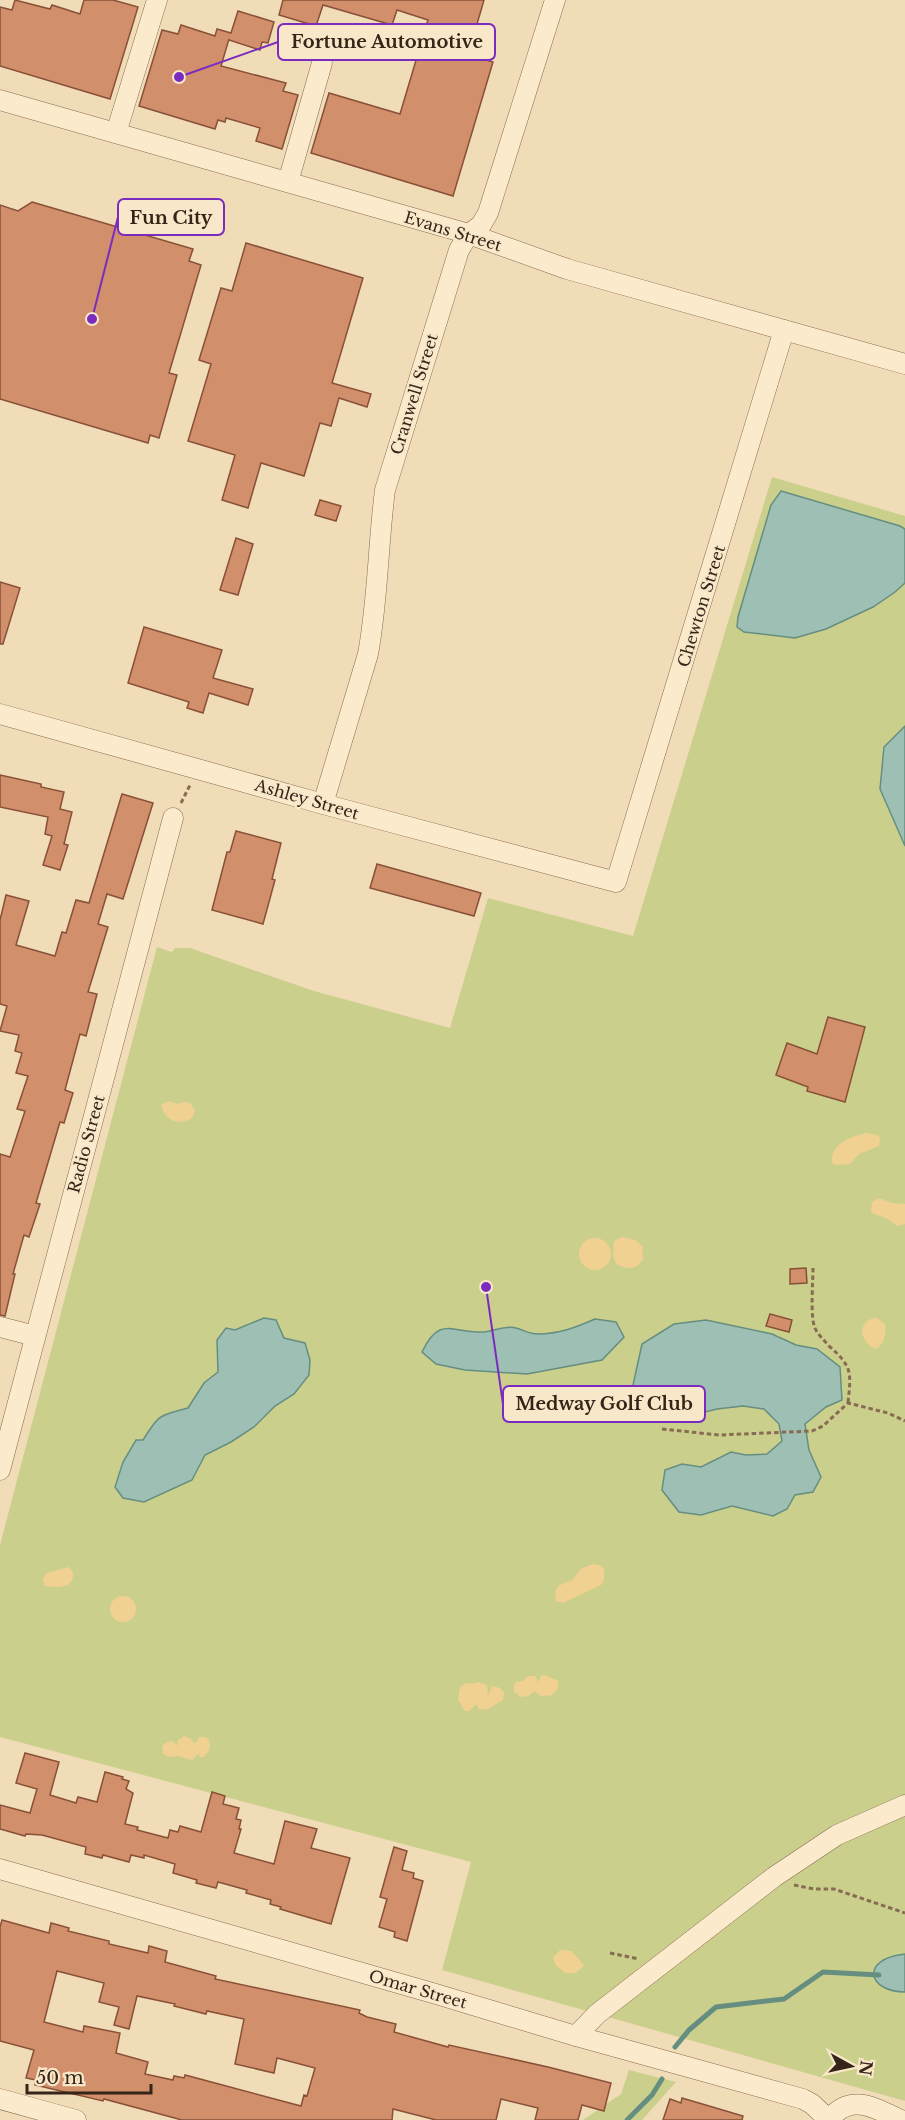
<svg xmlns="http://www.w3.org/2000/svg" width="905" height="2120" font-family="'Libre Baskerville',serif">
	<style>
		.green { fill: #cbcf8c }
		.sand { fill: #f0d192 }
		.water { fill: #9ec0b4; stroke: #658e81; stroke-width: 1.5 }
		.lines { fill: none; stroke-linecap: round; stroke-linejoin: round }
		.stream { stroke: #658e81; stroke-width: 5 }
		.building { fill: #d28f6b; stroke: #885137; stroke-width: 1.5; fill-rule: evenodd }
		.minor-casing { stroke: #876b52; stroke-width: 21 }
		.path { stroke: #876b52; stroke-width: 3; stroke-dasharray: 4.5 3; stroke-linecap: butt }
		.minor { stroke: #fbeacb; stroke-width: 20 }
		.labels { text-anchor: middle; stroke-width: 4.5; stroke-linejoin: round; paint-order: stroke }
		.street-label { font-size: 16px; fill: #352519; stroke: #f8e7c8 }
		.leader { fill: none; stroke: #7b2cbf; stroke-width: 2 }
		.callout-dot { fill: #7b2cbf; stroke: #f8e7c8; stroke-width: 2 }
		.callout { fill: #f8e7c8; stroke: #7b2cbf; stroke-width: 2 }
		.callout-label { font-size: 18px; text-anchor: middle; font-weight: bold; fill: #352519 }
	</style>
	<rect width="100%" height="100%" fill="#f1dcb8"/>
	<g class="green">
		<path d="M772,477l133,39v1585l-463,-131 29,-108 -471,-125v-192l157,-598 15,5 3,-4h15l124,43 136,37 38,-130 145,38z"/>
		<path d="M629,2070l47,12 -34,38h-59l38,-26z"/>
	</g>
	<g class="sand">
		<path d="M169,1101l8,3 8,-2 5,1 5,7 -3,8c-13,8 -27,3 -31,-13z"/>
		<path d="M865,1133l12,2 3,3 -1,8 -20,8 -9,10 -14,1 -4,-2c-1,-20 17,-25 33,-30z"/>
		<path d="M879,1198l13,5 13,1v20l-8,2 -11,-8 -12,-4 -3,-3 1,-9z"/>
		<path d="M622,1237l13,3 7,6 1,13c-6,12 -18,10 -27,5l-3,-9 1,-14z"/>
		<circle cx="595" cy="1254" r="16"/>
		<path d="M877,1318l8,6c1,9 0,20 -9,25 -17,-7 -20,-29 1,-31z"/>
		<path d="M593,1564l7,1 4,4v11l-3,5 -38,18 -7,-2 -1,-9 3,-6 14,-6 9,-11z"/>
		<path d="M69,1567l4,5c0,4 0,8 -3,11 -4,5 -21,5 -26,2l-1,-6 4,-6z"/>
		<circle cx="123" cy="1609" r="13"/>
		<path d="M545,1675l13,6v8l-6,6 -11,1 -7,-5 -5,5 -8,1 -7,-5v-7l2,-3 7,-1 5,-5h7l3,6 3,-6z"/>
		<path d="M478,1682l9,3 1,11 4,-10 8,2 4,5 -1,7 -17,10 -7,-1 -3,-5 -7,7h-4l-7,-11 2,-13 5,-4 6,1z"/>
		<path d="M184,1736l6,2 5,6 4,-7h7c7,7 4,14 -2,20h-4l-2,-3 -6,6 -14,-4 -9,1 -6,-3 -1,-8 5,-4 6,-1 4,5 1,-6z"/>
		<path d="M560,1950l12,1 12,15 -9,7h-10l-9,-8 -3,-7z"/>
	</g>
	<g class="water">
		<path d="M781,491l119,35 5,3v54l-10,9 -22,15 -47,22 -31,9 -51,-6 -7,-5 1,-10 33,-112z"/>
		<path d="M905,726v120l-25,-57 4,-42z"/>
		<path d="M264,1318l12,2 8,18 21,5 5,17 -1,15 -15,19 -19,12 -21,21 -23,15 -26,13 -13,25 -48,22 -21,-4 -8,-11 8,-25 13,-22h7c17,-27 16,-24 45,-32l16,-25 14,-11 -1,-32 9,-12 9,2z"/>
		<path d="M595,1319l21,3 8,15 -22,23 -75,14 -62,-4 -29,-6 -14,-12c18,-38 31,-18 62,-20 10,-1 22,-7 32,-4 8,2 12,6 22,6 21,0 39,-7 57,-15z"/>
		<path d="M706,1320l66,14 24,11 21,4 23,18 2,33 -16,7 -21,17 4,26 12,27 -8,15 -18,3 -8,14 -14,7 -41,-10 -31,9 -22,-3 -17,-22 3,-20 17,-6 19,3 30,-15 15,3 21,-1 15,-13 -3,-17 -15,-15 -21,-3 -26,3 -24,6 -41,-8 -19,-22 9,-41 32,-20z"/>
		<path d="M905,1954v38c-37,0 -46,-33 0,-38z"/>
	</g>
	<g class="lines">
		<g class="stream">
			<path d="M675,2047l14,-17 27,-23 68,-8 39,-27 56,3"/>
			<path d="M627,2120l25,-25 10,-16"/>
		</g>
	</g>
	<g class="building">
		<path d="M15,0l35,9 2,-4 28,9 4,-14h29l25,7 -28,92 -110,-33v-59l12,3z"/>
		<path d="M283,0h201l-16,55 25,7 -40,134 -142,-43 18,-60 71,21 28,-94 -31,-10 -5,15 -69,-20 -7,21 -37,-11z"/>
		<path d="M238,11l36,11 -6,21 -6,-1 -2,8 -31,-10v-1l-8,27 65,17 -3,8 15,4 -16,54 -26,-8 4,-13 -34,-10 -1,4 -7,-2 -3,9 -76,-23 23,-76 16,4 3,-9 34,11 2,-7 14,4z"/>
		<path d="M32,202l161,47 -4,12 12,4 -32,108 8,2 -18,63 -9,-3 -2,8 -148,-44v-194l18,6z"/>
		<path d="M246,243l117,35 -31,105 39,11 -4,13 -28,-9 -8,28 -11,-3 -16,53 -43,-13 -13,45 -26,-8 13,-45 -47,-14 23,-77 -12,-4 22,-72 11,3z"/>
		<path d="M320,500l21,6 -5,15 -21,-6z"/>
		<path d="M236,538l17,6 -15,51 -18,-5z"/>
		<path d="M0,582l20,6 -17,56h-3z"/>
		<path d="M144,627l78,23 -9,28 40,11 -5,16 -39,-12 -6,20 -16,-5 2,-6 -61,-19z"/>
		<path d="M0,775l41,9v3l23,5 -4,17 12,3 -8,32 4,1 -8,25 -17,-5 9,-29 -7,-2 3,-17 -48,-10z"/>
		<path d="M122,794l31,9 -30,96 -16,-5 -9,30 10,3 -20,65 9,2 -11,42 -6,-2 -15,56 8,3 -9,30 -4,-1 -24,81 4,1 -11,33 -5,-2 -11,39h2l-10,42 -5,-1v-161l10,3 15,-46 -8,-2 11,-33 -12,-3 6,-20 -7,-2 4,-16 -19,-4 7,-25 -7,-2v-84l6,-25 23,6 -13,44 39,11 7,-24 4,1 10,-33 13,3z"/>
		<path d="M236,831l45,12 -9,36 3,1 -12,44 -51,-14 15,-58h3z"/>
		<path d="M377,864l104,29 -7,23 -104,-28z"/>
		<path d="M828,1017l37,10 -20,75 -38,-11 1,-4 -32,-12 11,-32 30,11z"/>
		<path d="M806,1268l1,15 -17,1v-15z"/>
		<path d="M770,1314l22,6 -3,12 -23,-6z"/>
		<path d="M25,1753l34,9 -9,33 26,8 2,-6 19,5 8,-30 18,5 -1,2 7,2 -3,8 7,4 -8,31 13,3 -1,3 31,8 2,-8 8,2 2,-6 21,6 11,-40 13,4 -2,8 16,4 -3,11 5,1 -2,9h2l-7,24 40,11 11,-43 32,8 -6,19 39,10 -19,66 -51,-15 1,-2 -11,-3 1,-4 -25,-7 1,-3 -29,-8 -2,6 -20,-5 1,-3 -24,-7 2,-9 -31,-9v3l-13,-3 -2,7 -26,-7 -1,3 -17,-4 1,-7 -44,-12 -16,-1 -1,2 -25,-7v-24l30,8 7,-24 -21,-6z"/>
		<path d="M394,1847l13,4 -5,19 12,3 -1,5 10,3 -16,60 -13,-4 1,-5 -16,-5 8,-28 -7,-2z"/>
		<path d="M2,1920l47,13 2,-10 18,5 -1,3 41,10v3l39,9 1,-7 18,5 -2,11 51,14 -1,3 145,31 -1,3 8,4 29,7 -2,8 54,15 1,-2 99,22 63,16 -7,28 -22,-6 -4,15h-43l3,-12 -37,-9 -5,21h-60l-43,-11 -1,11h-210l-78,-21 -1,2 -68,-16 1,-5 -10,-2 8,-28 -34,-9v-114zM57,1971l47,12 -5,19 20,5 -5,18 15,4 8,-33 38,8 -1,2 32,8 1,-3 37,8 -9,45 39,9 3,-15 38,10 -8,28 -3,-1 -3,11 -116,-31 -1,3 -10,-2 -1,4 -28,-6 3,-12 -32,-9 4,-20 -36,-7 -1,6 -39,-10z"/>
		<path d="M682,2098l61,18 -1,4h-79l7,-21 11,4z"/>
	</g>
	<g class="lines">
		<g class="minor-casing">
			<g id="minor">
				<path d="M0,100l469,134 98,35 338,95"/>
				<path d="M116,133l41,-133"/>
				<path d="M288,182l34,-119"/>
				<path d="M0,714l323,90 293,78 168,-552"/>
				<path d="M323,804l45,-150c10,-54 10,-110 17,-164l74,-240 10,-16 12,-9 7,-12 67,-213"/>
				<path d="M0,1327l35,9"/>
				<path d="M0,1470l173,-652"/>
				<path d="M0,1869l436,125 140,42 227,63 9,5 17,16"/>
				<path d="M576,2036l21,-22 177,-137 63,-42 68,-30"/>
				<path d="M0,2099l76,21"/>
				<path d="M829,2120c21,-28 46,-12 72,0"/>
			</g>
		</g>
		<g class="path">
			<path d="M181,803l9,-18"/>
			<path d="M813,1268c0,14 -3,49 2,60 3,7 9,12 14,18 24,21 22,27 19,57"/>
			<path d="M662,1429l57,6 93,-4 11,-5 25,-23 40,10 17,8"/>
			<path d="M794,1885l20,4h20l71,24"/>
			<path d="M610,1953l29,6"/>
		</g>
		<use href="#minor" class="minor"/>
	</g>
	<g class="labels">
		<g class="street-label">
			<text transform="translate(453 231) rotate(17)" y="6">Evans Street</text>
			<text transform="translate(414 394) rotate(-73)" y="6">Cranwell Street</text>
			<text transform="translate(701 606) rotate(-73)" y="6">Chewton Street</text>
			<text transform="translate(307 799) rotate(16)" y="6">Ashley Street</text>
			<text transform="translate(86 1144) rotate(-75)" y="6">Radio Street</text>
			<text transform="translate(418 1989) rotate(16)" y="6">Omar Street</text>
		</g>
	</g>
	<path class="leader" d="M179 77L278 42M92 319L118 217M486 1287L503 1404"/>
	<g class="callout-dot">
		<circle cx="179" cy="77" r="6"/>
		<circle cx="92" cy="319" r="6"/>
		<circle cx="486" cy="1287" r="6"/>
	</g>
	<g class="callout">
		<rect x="278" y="24" width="217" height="36" rx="6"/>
		<rect x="118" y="199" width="106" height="36" rx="6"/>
		<rect x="503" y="1386" width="202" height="36" rx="6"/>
	</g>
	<g class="callout-label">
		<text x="387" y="48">Fortune Automotive</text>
		<text x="171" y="224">Fun City</text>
		<text x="604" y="1410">Medway Golf Club</text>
	</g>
	<g transform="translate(851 2066) rotate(98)" stroke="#f8e7c8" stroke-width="4.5" paint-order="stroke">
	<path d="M0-4.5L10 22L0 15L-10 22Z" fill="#352519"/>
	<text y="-9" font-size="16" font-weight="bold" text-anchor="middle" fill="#352519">N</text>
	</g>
	<path d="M27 2084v9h124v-9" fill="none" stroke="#352519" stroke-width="3"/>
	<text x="36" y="2084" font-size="18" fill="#352519" stroke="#f8e7c8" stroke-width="4.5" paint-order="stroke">50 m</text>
</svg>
